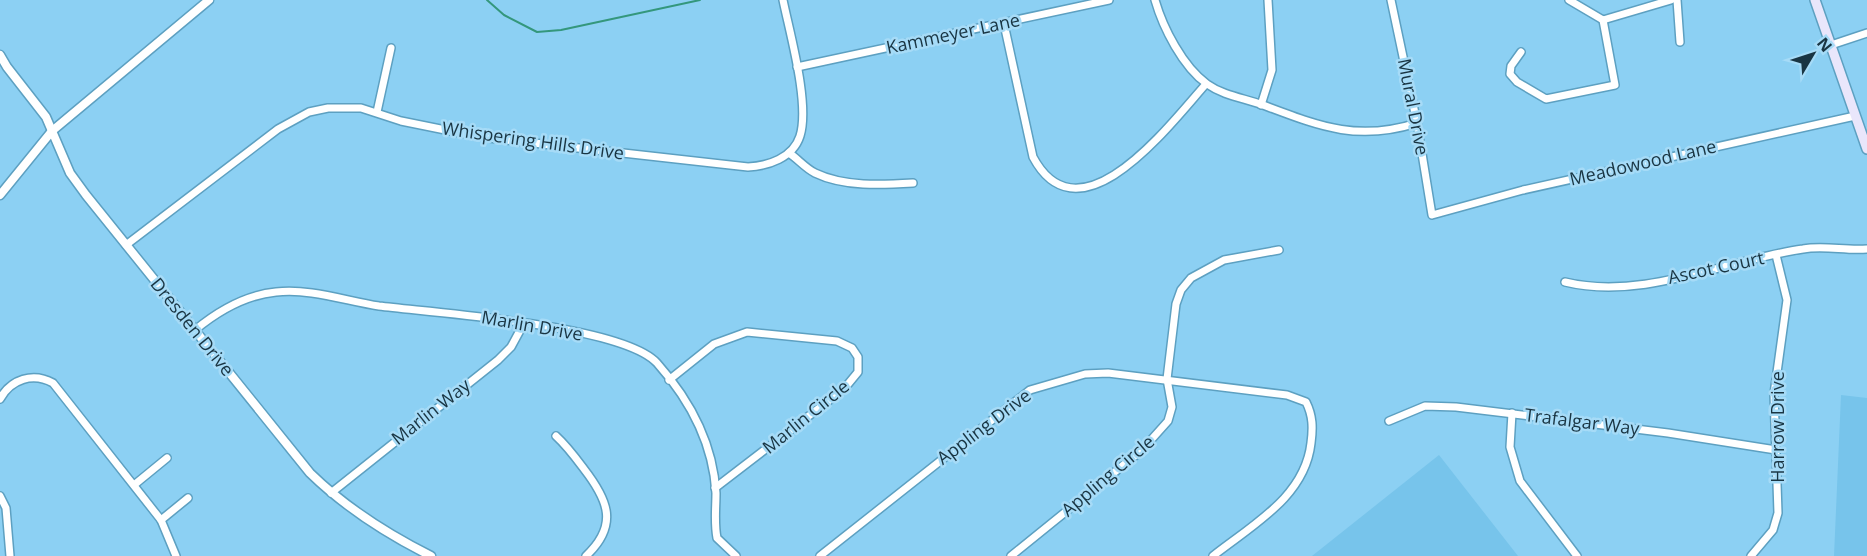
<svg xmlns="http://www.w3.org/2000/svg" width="1867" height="556" font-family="'Open Sans',sans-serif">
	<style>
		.built { fill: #77c4eb }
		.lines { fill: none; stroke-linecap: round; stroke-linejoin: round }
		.stream { stroke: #34977c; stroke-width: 2 }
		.minor-casing { stroke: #5da0c1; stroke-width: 10 }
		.tertiary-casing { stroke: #5da0c1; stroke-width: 11 }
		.secondary-casing { stroke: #5da0c1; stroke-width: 12 }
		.minor { stroke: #fff; stroke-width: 7 }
		.tertiary { stroke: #fff; stroke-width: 8 }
		.secondary { stroke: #e9e6fb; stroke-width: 9 }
		.labels { text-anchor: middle; stroke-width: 5; stroke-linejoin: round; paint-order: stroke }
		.street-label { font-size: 18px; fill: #193543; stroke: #a6dbf7 }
	</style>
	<rect width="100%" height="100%" fill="#8cd0f3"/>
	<g class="built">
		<path d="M1841,395l26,3v158h-33z"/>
		<path d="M1439,455l79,101h-206z"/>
	</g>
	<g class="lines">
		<path class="stream" d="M487,0l17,15 33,17 24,-2 139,-30"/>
		<g class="minor-casing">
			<g id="minor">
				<path d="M1155,0c8,28 28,67 52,84 17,12 37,14 56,21 56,21 94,37 154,18"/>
				<path d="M1391,0l26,123 15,92 91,-25 332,-74"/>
				<path d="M1569,0l34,20"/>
				<path d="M1677,0l3,42"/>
				<path d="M1603,20l68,-20"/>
				<path d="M1004,24l29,133c47,88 138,-34 173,-73"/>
				<path d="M1831,45l36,-12"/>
				<path d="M1521,52l-10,14 -1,8 7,8 29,17 69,-14 -12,-65"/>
				<path d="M797,67l312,-67"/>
				<path d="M1261,105l11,-35 -4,-70"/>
				<path d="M377,112l14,-64"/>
				<path d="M789,153c9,6 16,15 26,20 29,14 67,12 98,10"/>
				<path d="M126,245l152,-116 31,-17 19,-4h33l40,13 79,16 268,30c20,-1 45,-9 52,-31 10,-32 -10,-102 -17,-136"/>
				<path d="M1565,282c78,19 161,-22 238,-33 21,-4 43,2 64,0"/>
				<path d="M195,330c23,-19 50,-35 81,-38 34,-4 70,9 103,14 56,7 243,19 278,57 33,37 56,80 59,130 0,15 -2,30 1,45l19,18"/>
				<path d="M669,380l45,-36 33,-12 90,9 15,7 6,9v15l-14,17 -129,99"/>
				<path d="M0,399c11,-20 33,-27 53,-16l108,137 15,36"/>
				<path d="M1512,413l-2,34 10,34 57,75"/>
				<path d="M1389,421l36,-15 31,1 212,26 108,17"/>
				<path d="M556,436c11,10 19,21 28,33 24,31 35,56 2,87"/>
				<path d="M134,485l33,-27"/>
				<path d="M331,493l167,-133 13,-13 13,-24"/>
				<path d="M0,496l6,12 4,48"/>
				<path d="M161,520l27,-22"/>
				<path d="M820,556l210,-166 55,-16 23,-1 179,22 19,7c7,14 7,26 5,41 -6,54 -59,82 -98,113"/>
				<path d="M1011,556l131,-106 26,-29 4,-14 -5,-28 9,-75 5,-14 10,-12 33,-18 55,-10"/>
				<path d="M1751,556l22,-26 5,-17 -4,-119 13,-94 -11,-45"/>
			</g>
		</g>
		<g class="tertiary-casing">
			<g id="tertiary">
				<path d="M0,55l7,12 39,50 24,56 16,22 224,278c36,35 77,61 121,83"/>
				<path d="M0,195l52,-64 157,-131"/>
			</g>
		</g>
		<g class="secondary-casing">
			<path id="secondary" d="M1815,0l52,149"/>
		</g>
		<use href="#minor" class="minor"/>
		<use href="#tertiary" class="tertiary"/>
		<use href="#secondary" class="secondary"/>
	</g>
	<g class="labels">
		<g class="street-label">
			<text transform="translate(953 34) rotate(-12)" y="6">Kammeyer Lane</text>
			<text transform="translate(1413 107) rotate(79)" y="6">Mural Drive</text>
			<text transform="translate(533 141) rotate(8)" y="6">Whispering Hills Drive</text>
			<text transform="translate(1643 163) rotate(-13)" y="6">Meadowood Lane</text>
			<text transform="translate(1716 268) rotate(-12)" y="6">Ascot Court</text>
			<text transform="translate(532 326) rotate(10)" y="6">Marlin Drive</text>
			<text transform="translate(192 327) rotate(51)" y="6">Dresden Drive</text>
			<text transform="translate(431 412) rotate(-38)" y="6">Marlin Way</text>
			<text transform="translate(806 417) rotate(-39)" y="6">Marlin Circle</text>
			<text transform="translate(1582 422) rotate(7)" y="6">Trafalgar Way</text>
			<text transform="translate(984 427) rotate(-37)" y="6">Appling Drive</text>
			<text transform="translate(1778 427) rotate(-90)" y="6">Harrow Drive</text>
			<text transform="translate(1108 476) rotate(-40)" y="6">Appling Circle</text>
		</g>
	</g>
	<g transform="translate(1813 54) rotate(51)" stroke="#a6dbf7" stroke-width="4.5" paint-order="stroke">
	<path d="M0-4.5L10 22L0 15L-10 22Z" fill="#193543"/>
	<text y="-9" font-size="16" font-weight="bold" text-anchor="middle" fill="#193543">N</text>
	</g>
</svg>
